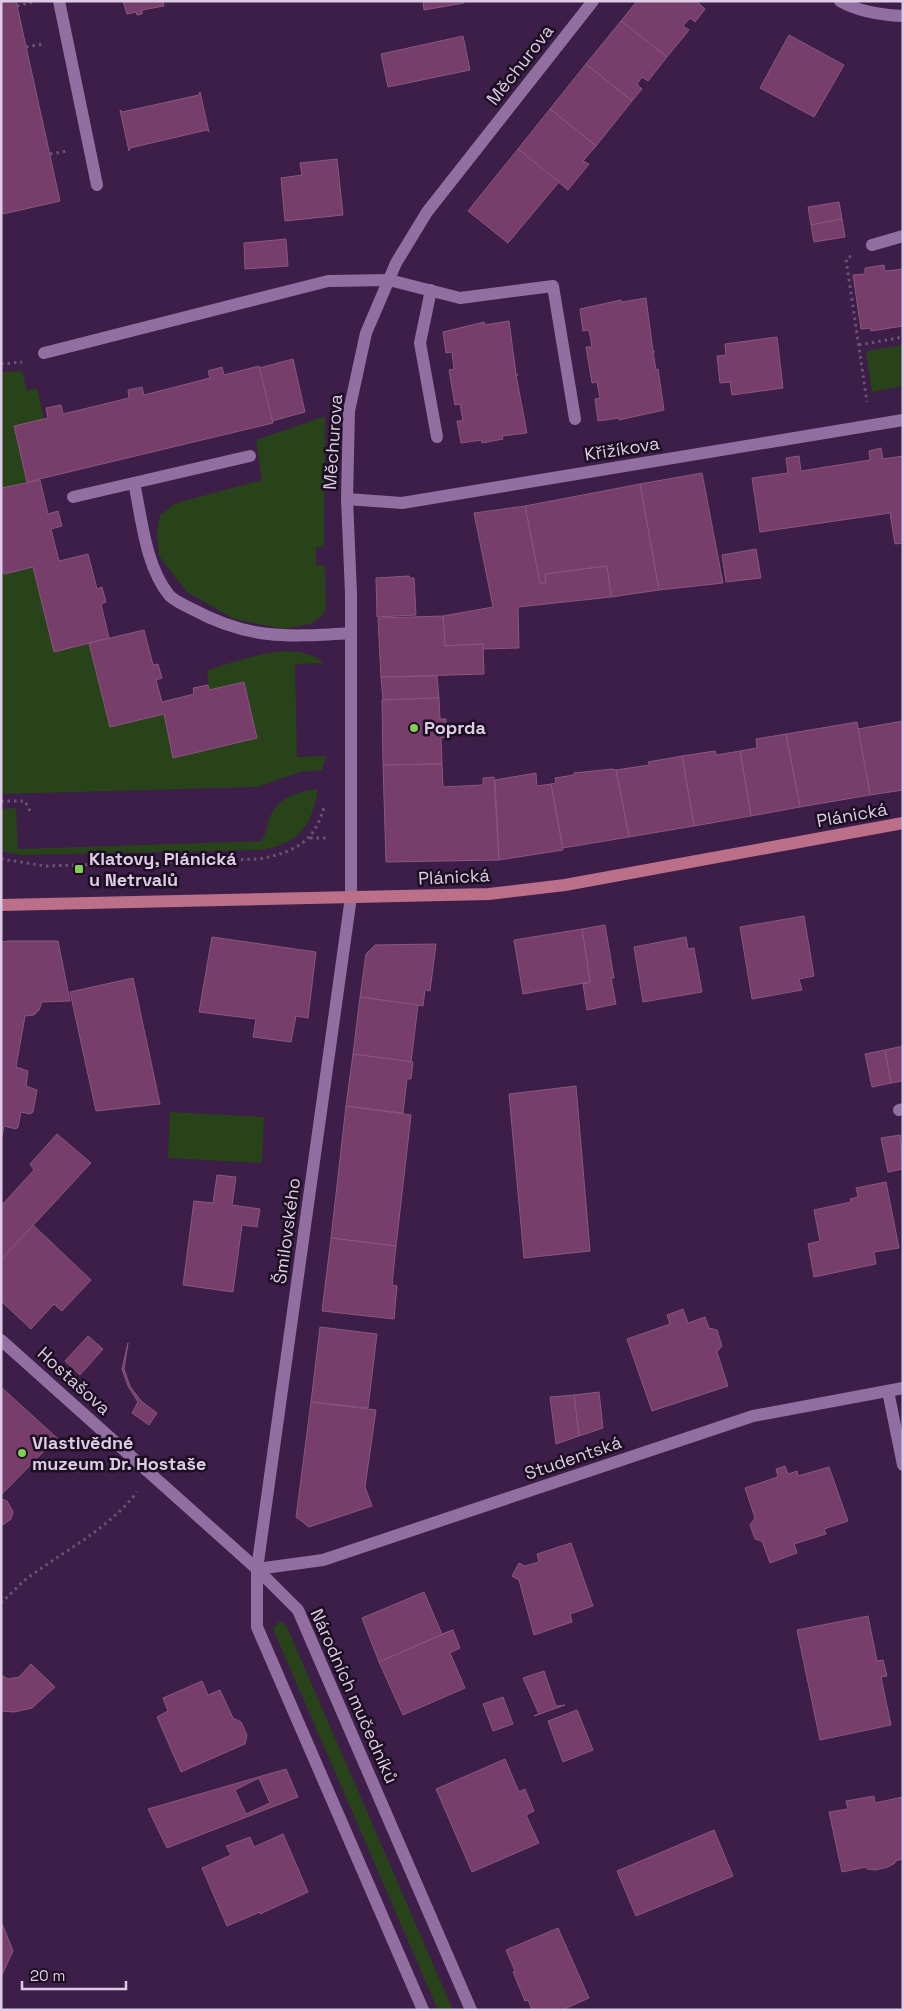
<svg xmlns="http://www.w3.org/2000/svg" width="904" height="2011" font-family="'Space Grotesk',sans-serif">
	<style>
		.green { fill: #284319 }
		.building { fill: #773d6b; stroke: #88587d; fill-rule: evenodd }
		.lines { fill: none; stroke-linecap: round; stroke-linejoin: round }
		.path { stroke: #6d5278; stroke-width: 3; stroke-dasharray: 2.5 4; stroke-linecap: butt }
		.minor { stroke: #926fa0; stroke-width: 12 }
		.major { stroke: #bb6f88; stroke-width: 12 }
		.poi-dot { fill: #80d051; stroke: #1c0f22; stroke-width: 2 }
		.labels { text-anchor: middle; stroke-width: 5; stroke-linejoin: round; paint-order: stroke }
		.street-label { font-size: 18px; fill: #decce6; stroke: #1c0f22 }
		.poi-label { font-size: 18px; font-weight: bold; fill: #decce6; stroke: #1c0f22; text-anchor: start }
	</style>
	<rect width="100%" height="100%" fill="#3c1e48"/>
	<g class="green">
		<path d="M903,345v41l-31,6 -6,-41z"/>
		<path d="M22,371l5,20 10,-3 7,31 -30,7 13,56 -26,6v-116z"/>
		<path d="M325,416l-1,131h-8v18l9,1 1,41 -3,8 -13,9 -27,5 -49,-10 -47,-27 -28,-36 -2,-25 3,-16 16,-12 86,-23 -6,-40z"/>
		<path d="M1,563l3,11 29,-7 21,85 35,-9 21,84 54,-13 9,44 84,-20 -13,-56 -35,8 -2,-20c34,-9 87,-33 117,-7l-29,1 2,93 29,-1 -4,14 -22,2 -42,15 -257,7z"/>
		<path d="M318,789c-7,38 -18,54 -57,61l-241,5 -19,-4v-42l15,-1 2,41 242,-8c6,-5 7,-14 9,-21 6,-22 29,-29 49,-31z"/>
		<path d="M170,1112l94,5 -2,46 -94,-5z"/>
		<path d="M279,1622h4l4,5 166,383h-15l-165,-381z"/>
	</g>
	<g class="building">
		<path d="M1,1h15l44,200 -57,13 -2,-9z"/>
		<path d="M123,1h40l1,5 -22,4v4l-5,1 -1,-3 -9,2z"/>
		<path d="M423,1h41v2l-40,7z"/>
		<path d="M637,1h59l9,8 -10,13 -5,-4 -7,8 6,4 -22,27 -46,-36z"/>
		<path d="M621,21l46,36 -19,24 -6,-4 -5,7 5,5 -10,12 -46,-37z"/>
		<path d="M789,35l55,30 -30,52 -54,-29z"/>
		<path d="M463,36l7,34 -82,17 -7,-33z"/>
		<path d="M586,64l46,37 -36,45 -46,-37z"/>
		<path d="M200,92l9,40 -2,-2 -77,18 -1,3 -9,-41 2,2 77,-17z"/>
		<path d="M550,109l46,37 -13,15 6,3 -21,26 -50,-41z"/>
		<path d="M518,149l41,33 -51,61 -40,-32z"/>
		<path d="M337,159l6,56 -58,6 -4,-43 21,-3 -2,-12z"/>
		<path d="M839,202l3,17 -31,6 -3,-18z"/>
		<path d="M842,219l3,18 -31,5 -3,-17z"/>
		<path d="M286,239l2,27 -43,3 -1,-26z"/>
		<path d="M884,265l1,6 18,-2v57l-32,5v-3l-10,1 -8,-54 12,-1v-6z"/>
		<path d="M646,298l7,53 2,1h-2l3,18 2,-1 6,41 -45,10v-2l-21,3 -3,-22 5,-1 -3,-16 -5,1 -6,-36h6l-3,-17 -6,1 -3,-22 41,-9 1,2z"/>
		<path d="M509,321l7,53 2,1h-2l11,58 -25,3 1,3 -21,4 -1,-3 -20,3 -4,-22h6l-3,-17 -5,1 -6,-35 5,-1 -2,-17 -6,1 -3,-21 41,-10 1,3z"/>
		<path d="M777,337l6,51 -51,7 -2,-13 -10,1 -3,-27 9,-1 -1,-11z"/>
		<path d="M293,359l12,53 -33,9 -13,-53z"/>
		<path d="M259,366l14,57 -246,59 -13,-56 34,-8 -2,-10 15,-3 2,9 66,-16 -1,-8 14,-3 2,8 66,-17 -2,-7 14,-4 2,8z"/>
		<path d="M881,448l2,11 20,-3v87l-8,1 -5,-31 -130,19 -8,-54 36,-5 -2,-15 13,-2 2,15 69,-11 -1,-9z"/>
		<path d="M702,473l21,110 -64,7 -19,-106z"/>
		<path d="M40,480l8,34 10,-3 4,15 -11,3 8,32 29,-7 9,35 5,-2 4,15 -5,2 8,34 -55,14 -21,-85 -29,7 -3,-11v-75z"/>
		<path d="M640,484l19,106 -48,7 -4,-31 -62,8 1,9h-6l-15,-77z"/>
		<path d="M525,506l15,77h6l-1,-9 62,-8 4,31 -93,10 1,41 -36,1v-5l-38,2 -2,-30 50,-9 -19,-94z"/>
		<path d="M756,549l5,29 -35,4 -4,-27z"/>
		<path d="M409,576l1,2h4l2,37 -39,2 -1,-39z"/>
		<path d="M443,616l2,30 38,-2 1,30 -103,3 -3,-59z"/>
		<path d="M144,630l9,35 5,-1 4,14 -6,2 6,22 32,-8 -1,-6 15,-3 1,5 35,-8 13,56 -84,20 -9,-44 -54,13 -21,-84z"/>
		<path d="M437,676l2,22 -56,2 -2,-23z"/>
		<path d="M439,698l1,21h6v18l-5,1 1,26 -59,1 -1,-65z"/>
		<path d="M903,721v69l-33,5 -12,-66z"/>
		<path d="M857,722l13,73 -70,12 -14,-73z"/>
		<path d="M786,734l14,73 -49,9 -11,-65 17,-3 -1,-9z"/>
		<path d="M715,751l1,4 24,-4 11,65 -57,10 -12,-70z"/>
		<path d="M682,756l12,70 -65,11 -13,-67 33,-5 -1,-3z"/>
		<path d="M442,764l1,23 40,-2v-7l11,-1 5,83 -113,2 -3,-97z"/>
		<path d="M612,769l4,1 13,67 -66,11 -12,-64 5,-1 -1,-5 19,-3v-2z"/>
		<path d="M536,773l1,13 14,-2 12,66 -64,10 -4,-80z"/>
		<path d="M804,916l10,60 -15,3 3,11 -50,9 -12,-72z"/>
		<path d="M605,925l9,53h-3l5,26 -29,6 -4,-26 7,-2 -8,-53z"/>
		<path d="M582,929l8,53 -67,12 -9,-54z"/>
		<path d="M212,937l104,15 -8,66 -12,-2 -5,26 -38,-5 3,-18 -57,-7z"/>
		<path d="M686,937l2,12 6,-1 8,44 -59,10 -9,-55z"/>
		<path d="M8,941h50l12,60 -28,1 -3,8 -5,5 -9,1 -9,51 12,4 -2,15 11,4 -4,22 -3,2 -9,-2 -3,15 -2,2 -12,-3 -3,16v-200z"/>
		<path d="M436,944l-6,47 -5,-1 -2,16 -63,-9 6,-43 9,-9z"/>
		<path d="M133,978l27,126 -64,7 -26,-119z"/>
		<path d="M360,997l58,8 -7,57 -58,-8z"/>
		<path d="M903,1046v35l-12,2 -6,-33z"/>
		<path d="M885,1050l6,33 -19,4 -7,-33z"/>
		<path d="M353,1054l60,8 -2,17h-4l-4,34 -57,-7z"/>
		<path d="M576,1086l14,165 -66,7 -15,-164z"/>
		<path d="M346,1106l65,9 -15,131 -65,-8z"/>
		<path d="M57,1134l34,29 -90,97v-54l33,-36 -4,-6z"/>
		<path d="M900,1135l3,34 -15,3 -7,-34z"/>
		<path d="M217,1175l19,2 -4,28 28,4 -3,18 -15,-2 -9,67 -50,-7 11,-84 19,2z"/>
		<path d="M886,1182l13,66 -25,4 2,12 -62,13 -6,-33 12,-3 -6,-31 37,-8 -1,-3 8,-2 -2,-9z"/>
		<path d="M33,1225l58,55 -29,31 -8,-7 -23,25 -30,-28v-41z"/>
		<path d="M331,1238l65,8 -4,39 5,1 -3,33 -72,-8z"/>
		<path d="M683,1309l5,14 17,-6 4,11 8,2 5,16 -5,6 11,34 -76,25 -25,-72 43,-15 -3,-9z"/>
		<path d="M320,1327l57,7 -9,74 -57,-6z"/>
		<path d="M88,1336l15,13 -23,26 -15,-14z"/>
		<path d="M128,1343l-4,26 6,17 11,15 16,12 -8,12 -17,-12 6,-11 -10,-16 -6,-17z"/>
		<path d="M1,1387l56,51 -56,57z"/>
		<path d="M599,1392l4,36 -24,8 -5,-41z"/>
		<path d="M574,1395l5,41 -23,8 -6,-47z"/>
		<path d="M311,1402l65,8 -11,77 7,19 -63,21 -13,-10z"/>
		<path d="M785,1466l3,8 9,-3 1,5 31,-9 19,54 -24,8 2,5 -32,10 3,9 -27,10 -8,-22 -7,-2 -5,-14 5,-7 -10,-30 33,-11 -2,-8z"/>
		<path d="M1,1499l6,2 6,11 -2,7 -10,7z"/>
		<path d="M571,1543l22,63 -23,8 2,8 -38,13 -15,-55 -7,-4 7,-13 6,3 14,-4 -2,-8z"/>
		<path d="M424,1592l18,42 11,-4 -74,32 -17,-44z"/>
		<path d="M868,1616l9,45 6,-1 4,16 -6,1 10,48 -71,15 -23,-110z"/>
		<path d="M453,1630l7,18 -10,5 15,35 -62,27 -24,-53z"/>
		<path d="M31,1664l24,23 -23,21 -18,4 -13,-1v-36l7,4 11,-2z"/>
		<path d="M544,1671l12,35 9,-1 -31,11 5,-2 -16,-36z"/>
		<path d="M202,1681l6,14 12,-5 13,28 8,4 6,13 -2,9 -64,28 -24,-55 11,-6 -5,-13z"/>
		<path d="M503,1697l10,27 -20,7 -10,-27z"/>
		<path d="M577,1710l16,40 -30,12 -15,-41z"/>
		<path d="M505,1759l14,33 6,-3 9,22 -8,4 13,28 -67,29 -36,-83z"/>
		<path d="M286,1769l12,28 -131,51 -19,-39zM259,1778l11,25 -24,11 -11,-24z"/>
		<path d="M874,1796l1,7 28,-6v62l-8,2v2l-7,4 -12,3 -9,-1 -1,-2 -24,5 -13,-60 19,-3 -2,-8z"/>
		<path d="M714,1830l19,46 -97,40 -19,-45z"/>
		<path d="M283,1834l25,58 -48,22v-2l-33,14 -25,-58 29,-13 -5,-9 24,-9 4,10z"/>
		<path d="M1,1921l12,30 -12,26z"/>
		<path d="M558,1928l31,70 -27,12h-30l-4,-10 -3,1 -12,-29 2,-1 -9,-21z"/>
	</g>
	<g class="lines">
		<g class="path">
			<path d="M17,6l19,-5"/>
			<path d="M26,47l17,-3"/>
			<path d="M50,154l17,-3"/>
			<path d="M851,256l-5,3 21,143"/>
			<path d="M859,345l44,-8"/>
			<path d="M1,364l21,-2"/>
			<path d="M1,801h24l5,10"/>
			<path d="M310,838h16"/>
			<path d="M1,859l45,7 214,-7c37,-8 55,-17 65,-55"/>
			<path d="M1,1603c11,-10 22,-23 35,-31 35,-25 74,-45 101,-80"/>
		</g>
		<g class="minor">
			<path d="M59,1l38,184"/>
			<path d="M840,1c19,11 41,14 63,15"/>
			<path d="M872,245l31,-9"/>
			<path d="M431,290l-11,53 17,94"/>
			<path d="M44,353l284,-72 61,-1 71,18 93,-12 22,133"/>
			<path d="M134,483c8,36 11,82 35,112 5,6 16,10 23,14 57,31 96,28 159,24"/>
			<path d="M73,497l177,-41"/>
			<path d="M347,499l55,4 501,-83"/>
			<path d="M899,1110l4,-1"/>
			<path d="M1,1340l256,229 41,41 173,400"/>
			<path d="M888,1391l15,74"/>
			<path d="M257,1569l66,-9 430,-144 150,-28"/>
			<path d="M423,2010l-166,-383v-58l94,-672v-304l-4,-94 2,-88 17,-78 30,-70 31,-51 166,-211"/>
		</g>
		<path class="major" d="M1,905l488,-11 76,-9 338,-62"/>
	</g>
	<g class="poi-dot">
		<circle cx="414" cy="728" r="5"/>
		<rect x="74" y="864" width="10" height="10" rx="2.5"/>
		<circle cx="22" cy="1453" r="5"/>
	</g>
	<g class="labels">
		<g class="street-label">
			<text transform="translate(520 65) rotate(-52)" y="6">Měchurova</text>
			<text transform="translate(333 442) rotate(-86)" y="6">Měchurova</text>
			<text transform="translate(622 449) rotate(-9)" y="6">Křižíkova</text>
			<text transform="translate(852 815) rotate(-10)" y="6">Plánická</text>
			<text transform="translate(454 877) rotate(-3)" y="6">Plánická</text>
			<text transform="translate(287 1231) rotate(-82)" y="6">Šmilovského</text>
			<text transform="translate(74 1381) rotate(42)" y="6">Hostašova</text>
			<text transform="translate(573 1458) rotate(-19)" y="6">Studentská</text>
			<text transform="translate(354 1696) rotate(66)" y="6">Národních mučedníků</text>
		</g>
		<g class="poi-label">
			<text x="424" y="734">Poprda</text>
			<text x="89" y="865">Klatovy, Plánická<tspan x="89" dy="21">u Netrvalů</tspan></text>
			<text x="32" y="1449">Vlastivědné<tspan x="32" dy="21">muzeum Dr. Hostaše</tspan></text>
		</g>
	</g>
	<rect width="904" height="2011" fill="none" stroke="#decce6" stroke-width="5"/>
	<path d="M22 1981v8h104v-8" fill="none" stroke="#decce6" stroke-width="2.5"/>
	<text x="30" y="1981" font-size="15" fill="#decce6" stroke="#1c0f22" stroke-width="4" paint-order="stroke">20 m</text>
</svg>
